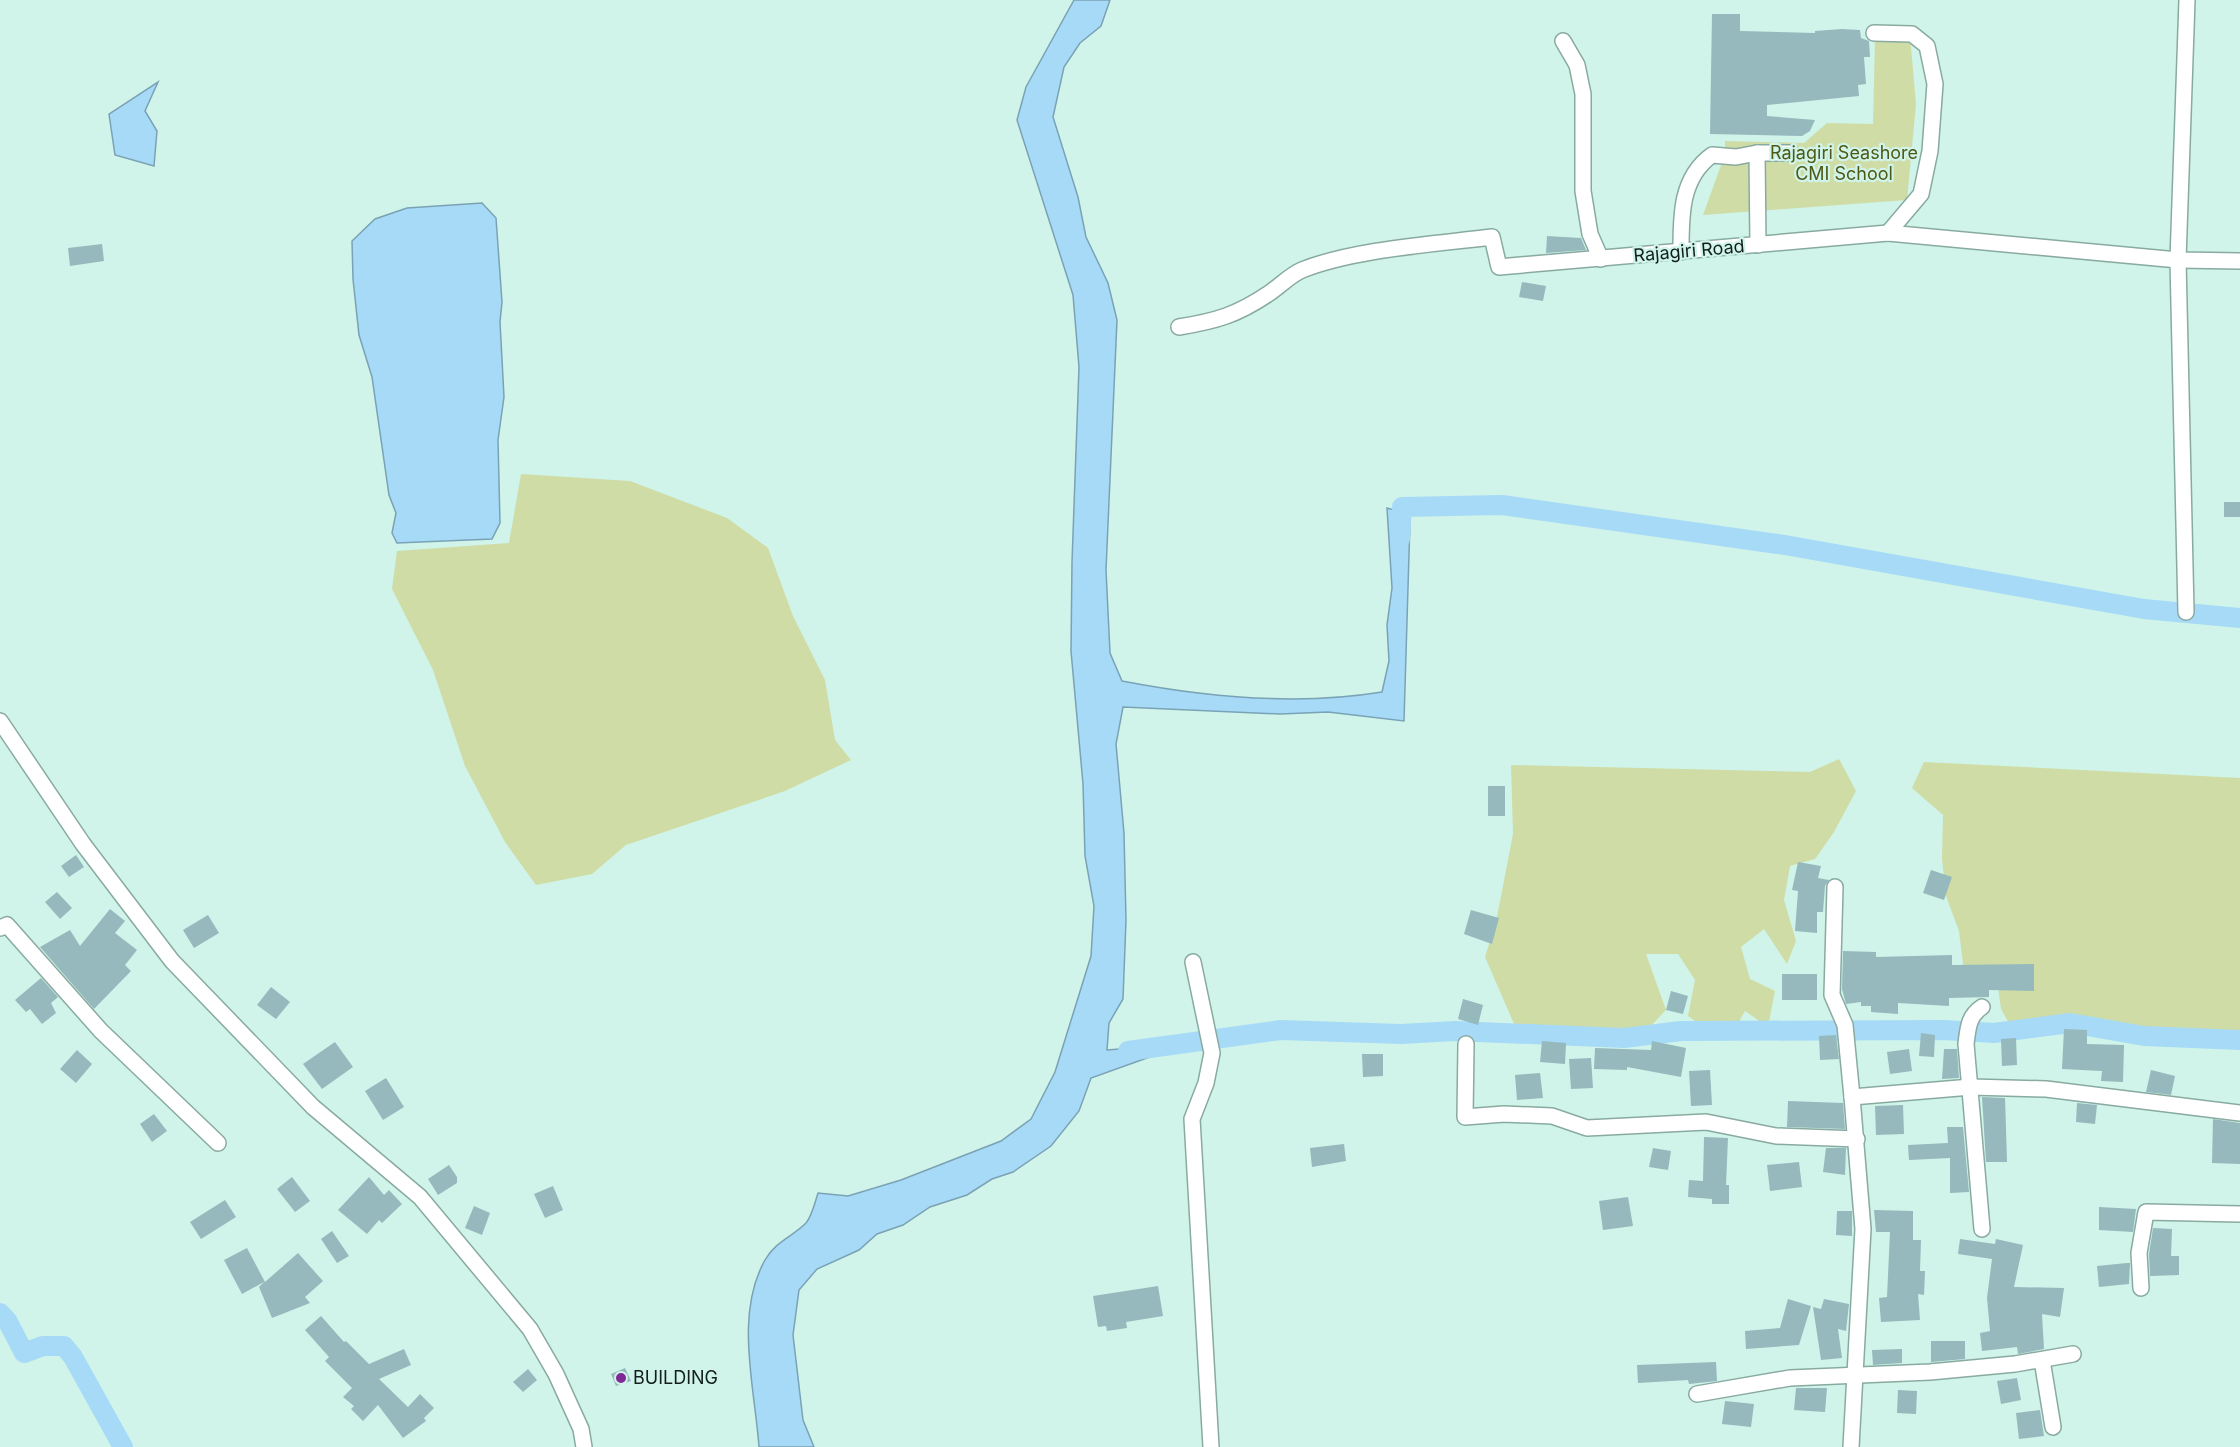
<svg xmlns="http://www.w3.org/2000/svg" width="2240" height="1447" font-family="Inter,sans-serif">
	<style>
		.green { fill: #cfdca5 }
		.water { fill: #a7daf7; stroke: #7aa2b5; stroke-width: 1.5 }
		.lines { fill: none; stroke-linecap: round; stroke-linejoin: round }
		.canal { stroke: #a7daf7; stroke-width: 20 }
		.building { fill: #95b9bd }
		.street-casing { stroke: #89aaa1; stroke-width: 18 }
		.street { stroke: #fff; stroke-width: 15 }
		.poi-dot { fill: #802895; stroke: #d0f4e9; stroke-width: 2 }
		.labels { text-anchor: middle; stroke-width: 4.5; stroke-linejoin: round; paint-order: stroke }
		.park-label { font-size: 18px; fill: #4e5915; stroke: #d0f4e9 }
		.street-label { font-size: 18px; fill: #121f1c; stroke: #d0f4e9 }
		.poi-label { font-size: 18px; fill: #121f1c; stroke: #d0f4e9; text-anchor: start }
	</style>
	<rect width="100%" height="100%" fill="#d0f4e9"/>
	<g class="green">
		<path d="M1910,36l6,68 -9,96 -204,15 22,-61v-13l79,2 23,-20 46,1 2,-85z"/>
		<path d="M521,474l109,7 97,37 41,30 25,68 32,64 10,60 16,20 -66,31 -159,54 -34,29 -56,11 -31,-43 -40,-76 -32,-96 -41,-81 5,-38 112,-8z"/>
		<path d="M1839,759l17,32 -22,41 -19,27 -25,7 -6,34 12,41 -9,23 -23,-35 -23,18 9,32 25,12 -7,36 -23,-16 -10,18 -26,2 -21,-15 7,-36 -17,-26h-32l20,56 -19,20h-112l-20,-4 -30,-69 11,-35 17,-88 -2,-69 299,7z"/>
		<path d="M1924,762l316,16v255l-47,1 -82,-8 -51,-11 -50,10 -9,-16 -5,-37 -31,8 -6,-49 -13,-35 -4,-37 1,-44 -31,-27z"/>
	</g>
	<g class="water">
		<path d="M1074,0h36l-9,26 -21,17 -16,24 -11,50 25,80 8,40 22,46 9,37 -11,250 4,83 12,28c83,16 175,25 260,11l7,-31 -2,-36 5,-37 -5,-80 14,4 9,9 -6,200 -76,-9 -48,2 -157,-7 -7,37 8,89 2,87 -3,79 -14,24 -2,27 79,-6 -95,34 -12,33 -28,35 -38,26 -21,7 -25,16 -37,12 -27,18 -26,9 -18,16 -42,19 -18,21 -6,45 10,85 11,27h-55c-4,-59 -25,-132 6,-187 10,-18 27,-23 41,-37 6,-7 9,-21 12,-30l30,3 53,-16 100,-39 30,-22 24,-47 36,-116 3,-50 -9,-50 -2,-72 -12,-133 1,-89 7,-195 -6,-72 -56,-175 9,-33z"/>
		<path d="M158,82l-13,29 12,20 -3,35 -39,-11 -6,-41z"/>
		<path d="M482,203l14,15 6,84 -2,20 4,75 -6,43 2,83 -8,16 -95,4 -5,-10 4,-20 -7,-18 -17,-118 -13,-42 -6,-56 -1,-38 23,-22 32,-11z"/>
	</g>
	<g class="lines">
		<g class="canal">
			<path d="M1400,539l2,-32 100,-2 283,40 359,64 96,9"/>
			<path d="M1128,1051l153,-21 120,4 54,-3 169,7 57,-7 263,-1 50,3 76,-10 74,13 96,4"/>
			<path d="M0,1313l8,9 16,31 19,-7h21l9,11 50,90"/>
		</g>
	</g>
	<g class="building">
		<path d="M1712,14h28v17l75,2v-2l27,-2 18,1 1,8 8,3 1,16h-6l2,27 -8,1 1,11 -92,9v11l48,4 -5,11 -8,5 -92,-2z"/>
		<path d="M1547,236l34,2 5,12 -40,3z"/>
		<path d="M102,244l2,17 -34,5 -2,-18z"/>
		<path d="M1522,282l24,4 -3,15 -24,-4z"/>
		<rect x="2224" y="502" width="16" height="15"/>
		<rect x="1488" y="786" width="17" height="30"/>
		<path d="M76,855l8,12 -15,10 -8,-11z"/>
		<path d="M1798,862l23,4 -3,12 11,2 -4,6 -2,26h-6v21l-22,-2 3,-40 -6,-1z"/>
		<path d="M1931,870l21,7 -8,23 -21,-7z"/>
		<path d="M57,892l15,16 -12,11 -15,-17z"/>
		<path d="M110,909l15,12 -10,12 22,17 -12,15 6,6 -37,38 -54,-62 30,-17 10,16z"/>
		<path d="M1471,910l28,8 -7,26 -28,-10z"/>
		<path d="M208,915l11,18 -25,15 -11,-18z"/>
		<path d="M1843,951l33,1v5l76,-2v10l82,-1v27l-45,-1v7l-40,1v8l-51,-3v11l-27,-2v-6h-10v-4l-15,2 -4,-15z"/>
		<rect x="1782" y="974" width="35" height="26"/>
		<path d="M41,978l17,19 -7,6 5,10 -14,11 -12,-15 -4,3 -11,-12z"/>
		<path d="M271,987l19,15 -14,17 -19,-14z"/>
		<path d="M1671,991l17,5 -5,18 -17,-4z"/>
		<path d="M1463,999l20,6 -5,20 -20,-6z"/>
		<path d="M2064,1029l23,1v14l37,1 -1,37 -22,-1 1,-10 -40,-2z"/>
		<path d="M1921,1033l14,2 -1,22 -15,-1z"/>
		<path d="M1836,1035l3,24 -19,1 -1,-24z"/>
		<path d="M2016,1038l1,27 -15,1 -1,-27z"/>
		<path d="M1542,1041l24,2 -1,21 -25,-2z"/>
		<path d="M1652,1041l34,7 -5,29 -54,-10v3l-33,-1 1,-21 56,2z"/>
		<path d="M335,1042l18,25 -31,22 -19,-25z"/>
		<path d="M1909,1049l3,22 -22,3 -3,-22z"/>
		<path d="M1944,1049h13l2,29 -17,1z"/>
		<path d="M77,1050l15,14 -16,19 -16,-14z"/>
		<path d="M1362,1054h21v22l-20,1z"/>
		<path d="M1591,1058l2,30 -22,1 -2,-30z"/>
		<path d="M1710,1070l2,35 -21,1 -2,-35z"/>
		<path d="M2151,1070l24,6 -4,19 -25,-3z"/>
		<path d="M1540,1073l3,25 -26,2 -2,-25z"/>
		<path d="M386,1078l18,29 -21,13 -18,-29z"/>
		<path d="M1982,1097l23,1 2,64h-21z"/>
		<path d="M1788,1101l55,2 2,26 -58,-2z"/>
		<path d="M2077,1103l20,2 -2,19 -19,-2z"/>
		<path d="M1903,1105l1,29 -28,1 -1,-29z"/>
		<path d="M154,1114l13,17 -15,11 -12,-18z"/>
		<path d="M2213,1119l27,4v41l-28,-1z"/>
		<path d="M1947,1127h16l6,65 -19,1v-35l-41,2 -1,-15 40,-2z"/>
		<path d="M1704,1137l24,1 -2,47h3v19h-17v-5l-24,-2 1,-17 14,1z"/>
		<path d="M1344,1144l2,17 -34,6 -2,-19z"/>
		<path d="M1653,1148l18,3 -3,19 -19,-3z"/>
		<path d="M1826,1148h20l-1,27 -22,-3z"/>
		<path d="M1799,1162l3,25 -32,4 -3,-26z"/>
		<path d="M449,1165l8,12v6l-19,12 -10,-16z"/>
		<path d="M292,1177l18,24 -15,11 -18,-23z"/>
		<path d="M369,1177l15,18 5,-5 13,14 -20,19 -3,-3 -12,14 -29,-24z"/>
		<path d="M553,1186l10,24 -18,8 -11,-24z"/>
		<path d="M1628,1197l5,29 -30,4 -4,-29z"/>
		<path d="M225,1200l11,17 -35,22 -11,-17z"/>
		<path d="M474,1206l16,7 -8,22 -17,-7z"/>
		<path d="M2099,1207l37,2 -3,23 -34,-2z"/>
		<path d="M1874,1210l39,1v29h8l-1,31h5l-1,24 -6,-1 2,26 -39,2 -2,-24 8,-1 3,-65h-14z"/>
		<path d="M1837,1211h15v25l-16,-1z"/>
		<path d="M2153,1228l19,1 -1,27h8v19l-29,1 -1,-22z"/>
		<path d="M332,1231l17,25 -12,7 -16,-24z"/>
		<path d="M1960,1239l35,5 1,-5 27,6 -9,42 50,1 -4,29 -18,-3 2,35 -26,5 -1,-7 -35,4 -2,-18 10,-2 -3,-33 5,-39 -34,-5z"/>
		<path d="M247,1248l18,34 33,-29 25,28 -18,16 5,6 -38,15 -13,-31 5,-5 -22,12 -18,-34z"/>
		<path d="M2127,1263h3l-1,21 -30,3 -2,-21z"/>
		<path d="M1158,1286l5,30 -37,6 1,6 -20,3 -1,-5 -8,1 -5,-31z"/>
		<path d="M1788,1299l23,7 -12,39 -53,4 -1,-18 35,-3z"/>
		<path d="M1824,1299l25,5 -3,27 -8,-2 4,29 -21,2 -8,-53 8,2z"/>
		<path d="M321,1316l23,26 2,-1 23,23 35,-15 7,16 -32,14 29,28 12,-13 14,14 -10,10 2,3 -23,17 -25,-33 -15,16 -12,-12 3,-3 -11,-9 9,-9 -27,-27 4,-4 -24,-27z"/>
		<path d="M1931,1341h34v18l-34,3z"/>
		<path d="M1902,1349v14l-29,2 -1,-15z"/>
		<path d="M1716,1362l1,19 -28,3 -1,-4 -50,3 -1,-18z"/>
		<path d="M625,1368l6,13 -15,5 -5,-12z"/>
		<path d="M528,1369l9,11 -14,12 -10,-10z"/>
		<path d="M2017,1378l4,22 -20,4 -4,-23z"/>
		<path d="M1796,1388h31l-2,24 -31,-2z"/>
		<path d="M1898,1390l19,1 -1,23 -19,-1z"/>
		<path d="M1725,1401l29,3 -3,23 -29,-3z"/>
		<path d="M2040,1410l4,26 -25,3 -3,-26z"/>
	</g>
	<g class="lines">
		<g class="street-casing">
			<g id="street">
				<path d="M1874,33l38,1 15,12 8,38 -5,67 -9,43 -33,39"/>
				<path d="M1563,41l14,24 6,29v97l7,43 11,25"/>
				<path d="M1758,245l-1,-92h34"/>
				<path d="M1681,252c0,-35 -1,-74 31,-97l24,2 21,-4"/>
				<path d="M1179,327c37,-6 58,-12 89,-33 11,-7 22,-19 34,-24 52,-21 134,-26 190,-33l7,30 389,-34 290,27 62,1"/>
				<path d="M2186,612l-8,-352 9,-260"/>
				<path d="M0,721l83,123 89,117 141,146 107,90 110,132 26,45 25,55 3,18"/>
				<path d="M1835,887l-3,108 13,30 7,72"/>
				<path d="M0,928l7,-3 94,106 117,112"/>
				<path d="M1193,962l19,91 -6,30 -14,36 19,328"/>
				<path d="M1466,1044l-1,73 39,-3 48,2 35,12 119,-6 70,14 81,3"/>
				<path d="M1982,1229l-16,-185c2,-15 2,-28 16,-37"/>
				<path d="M2141,1288l-2,-35 7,-41 94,2"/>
				<path d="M2042,1360l11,67"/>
				<path d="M1697,1394l93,-16 140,-6 85,-8 58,-10"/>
				<path d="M1851,1447l12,-218 -11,-132 119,-10 75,2 194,24"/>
			</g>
		</g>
		<use href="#street" class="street"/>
	</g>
	<circle class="poi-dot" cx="621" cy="1378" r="6"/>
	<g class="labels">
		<g class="park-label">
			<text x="1844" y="159">Rajagiri Seashore<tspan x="1844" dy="21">CMI School</tspan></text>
		</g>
		<g class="street-label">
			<text transform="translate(1689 251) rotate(-5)" y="6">Rajagiri Road</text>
		</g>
		<g class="poi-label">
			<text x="633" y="1384">BUILDING</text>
		</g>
	</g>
</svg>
